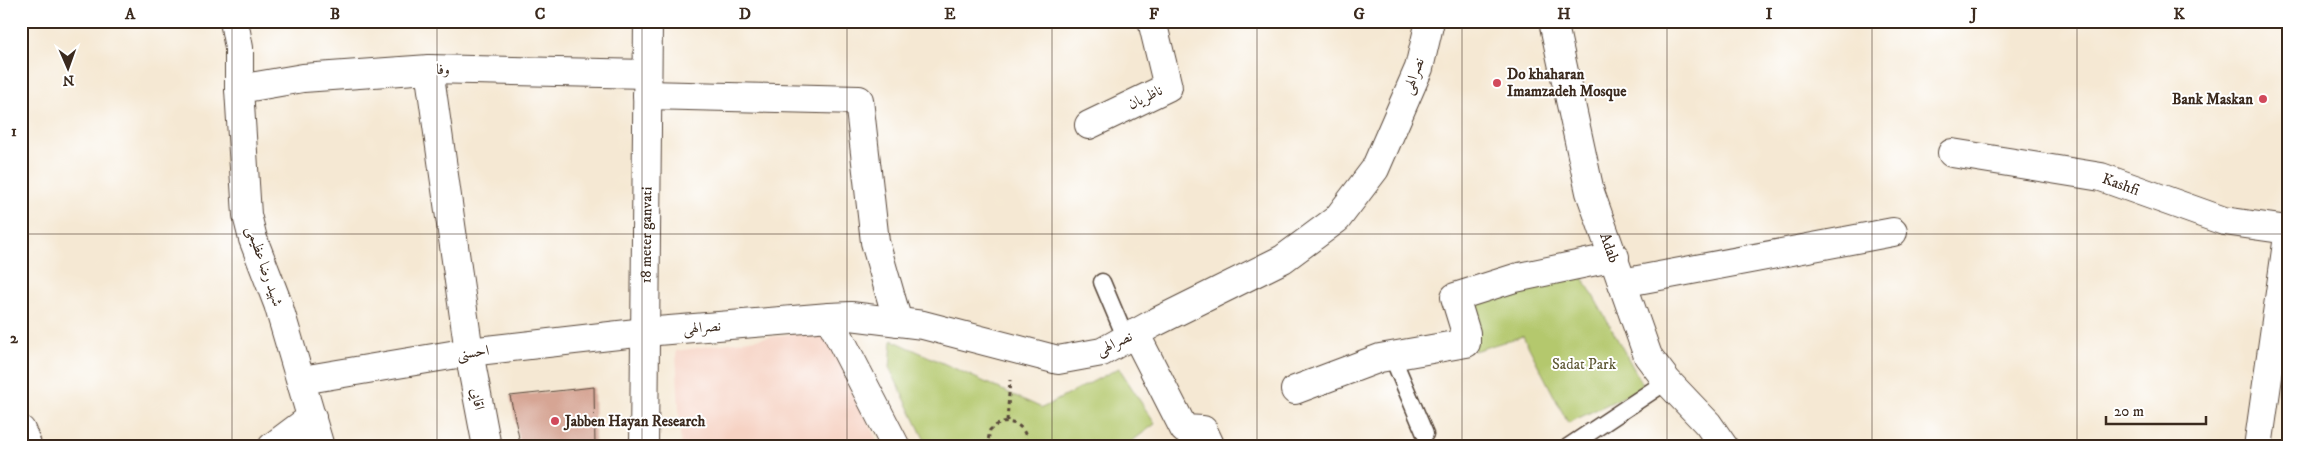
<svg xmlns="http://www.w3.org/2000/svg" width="2309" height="468" font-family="'IM FELL DW Pica',Amiri,serif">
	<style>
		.built { fill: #f6d2c3 }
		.green { fill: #b4c86d; stroke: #787946 }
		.building { fill: #d6a594 }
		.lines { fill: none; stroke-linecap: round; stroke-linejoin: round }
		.service-casing { stroke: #574639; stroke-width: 19 }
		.minor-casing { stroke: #574639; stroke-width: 30 }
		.tertiary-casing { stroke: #574639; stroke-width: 30 }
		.secondary-casing { stroke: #574639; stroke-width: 30 }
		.path { stroke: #574639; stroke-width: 3; stroke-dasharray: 4 4; stroke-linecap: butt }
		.service { stroke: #fff; stroke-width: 16 }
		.minor { stroke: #fff; stroke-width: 28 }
		.tertiary { stroke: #fff; stroke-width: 28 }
		.secondary { stroke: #fff; stroke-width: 28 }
		.grid { fill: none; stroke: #3b2a1e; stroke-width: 1; stroke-opacity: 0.55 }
		.poi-dot { fill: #d1495b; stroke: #fff; stroke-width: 2 }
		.labels { text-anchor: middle; stroke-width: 4; stroke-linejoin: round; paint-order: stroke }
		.street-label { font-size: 15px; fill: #3b2a1e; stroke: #fff }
		.poi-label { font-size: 15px; font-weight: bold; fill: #3b2a1e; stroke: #fff; text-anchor: start }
		.park-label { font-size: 15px; fill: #5f5936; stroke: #fff }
		.neatline { fill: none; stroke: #3b2a1e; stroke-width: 2 }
		.grid-label { font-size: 16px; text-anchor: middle; font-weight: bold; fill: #3b2a1e }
	</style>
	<rect width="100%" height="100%" fill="#fff"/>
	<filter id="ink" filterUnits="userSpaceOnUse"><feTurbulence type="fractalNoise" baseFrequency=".02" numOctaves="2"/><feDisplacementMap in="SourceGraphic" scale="10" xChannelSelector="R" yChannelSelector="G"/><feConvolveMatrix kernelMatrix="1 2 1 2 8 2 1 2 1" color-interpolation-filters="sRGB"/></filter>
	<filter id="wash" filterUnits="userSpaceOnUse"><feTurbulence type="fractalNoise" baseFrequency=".0096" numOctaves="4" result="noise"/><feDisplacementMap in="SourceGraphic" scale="20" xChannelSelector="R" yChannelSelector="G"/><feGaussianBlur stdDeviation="1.12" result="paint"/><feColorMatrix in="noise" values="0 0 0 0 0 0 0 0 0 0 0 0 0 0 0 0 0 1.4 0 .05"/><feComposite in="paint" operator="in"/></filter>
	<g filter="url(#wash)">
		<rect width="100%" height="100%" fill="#f5e8d3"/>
		<path class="built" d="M824,329l56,118h-199l-5,-96z"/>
		<g class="green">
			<path d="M1581,274l63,113 -76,36 -45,-87 -49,15 -3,-46z"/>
			<path d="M892,340l150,68 77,-40 36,56 -31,23h-196l-38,-78z"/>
		</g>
		<g id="blocks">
			<path class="building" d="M594,387l1,60h-74l-11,-51z"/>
		</g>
	</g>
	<g filter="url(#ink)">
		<use href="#blocks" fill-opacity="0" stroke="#574639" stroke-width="1"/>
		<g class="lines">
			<g class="service-casing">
				<g id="service">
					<path d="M1102,282l24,57"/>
					<path d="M1392,356l33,78"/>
					<path d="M1568,447l99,-66"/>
				</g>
			</g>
			<g class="minor-casing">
				<g id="minor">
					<path d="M234,21l5,27v41l8,126 6,24 25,65 42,143"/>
					<path id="s1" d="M1553,21l37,171 58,164 19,25 41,43 16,23"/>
					<path d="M429,69l40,283 18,95"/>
					<path d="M239,89l64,-11 126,-9 218,5"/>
					<path d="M647,95l212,5 16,142 23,80"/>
					<path d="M1089,125l79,-38 -16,-66"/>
					<path id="s2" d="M1952,153l149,24 123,44 64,9"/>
					<path d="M1622,283l271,-51"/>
					<path d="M829,317l67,130"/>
					<path d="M1135,333l49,96 19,1 8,17"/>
					<path d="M302,380l167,-28 176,-20 184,-15 22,-1 72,9 135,35 44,-8 52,-29 129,-64 54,-40 38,-50 44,-101 11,-47"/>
					<path d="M1295,390l85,-32 86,-15v-10l-11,-36 60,-19 100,-21"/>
					<path d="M21,430l7,17"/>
					<path d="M272,447l40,-30"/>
				</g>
			</g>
			<g class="tertiary-casing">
				<g id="tertiary">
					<path id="s3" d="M644,447l4,-426"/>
				</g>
			</g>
			<g class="secondary-casing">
				<path id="secondary" d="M2258,447l30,-211"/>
			</g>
			<g class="path">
				<path d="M1007,421l3,-41"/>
				<path d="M987,447l3,-17c15,-15 40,-7 36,17"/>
			</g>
			<use href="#service" class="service"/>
			<use href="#minor" class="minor"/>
			<use href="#tertiary" class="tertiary"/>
			<use href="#secondary" class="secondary"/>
		</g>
	</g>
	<path class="grid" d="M232,21v426M437,21v426M642,21v426M847,21v426M1052,21v426M1257,21v426M1462,21v426M1667,21v426M1872,21v426M2077,21v426M21,234h2267"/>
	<g class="poi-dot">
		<circle cx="1497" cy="83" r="5"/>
		<circle cx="2263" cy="99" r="5"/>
		<circle cx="555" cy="421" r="5"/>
	</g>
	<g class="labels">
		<g class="street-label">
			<text transform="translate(443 69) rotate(1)" y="5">وفا</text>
			<text transform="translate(1413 76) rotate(-70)" y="5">نصرالهی</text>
			<text transform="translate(1145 97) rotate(-26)" y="5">ناظریان</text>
			<text dy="5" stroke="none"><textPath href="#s2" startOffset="172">Kashfi</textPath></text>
			<text dy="5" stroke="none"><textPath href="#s3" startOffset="212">18 meter ganvati</textPath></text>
			<text dy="5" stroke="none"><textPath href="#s1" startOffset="234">Adab</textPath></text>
			<text transform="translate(265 266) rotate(71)" y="5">شهید رضا عظیمی</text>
			<text transform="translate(702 327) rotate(-5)" y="5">نصرالهی</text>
			<text transform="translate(1114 343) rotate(-25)" y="5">نصرالهی</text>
			<text transform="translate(473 352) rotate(-8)" y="5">احسنی</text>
			<text transform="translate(478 399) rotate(79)" y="5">اقایی</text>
		</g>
		<g class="poi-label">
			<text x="1507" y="79">Do khaharan<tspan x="1507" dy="17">Imamzadeh Mosque</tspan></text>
			<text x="2253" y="104" text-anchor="end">Bank Maskan</text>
			<text x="565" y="426">Jabben Hayan Research</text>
		</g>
		<g class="park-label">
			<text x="1584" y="369">Sadat Park</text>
		</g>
	</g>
	<rect width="2309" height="468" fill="none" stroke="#fff" stroke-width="55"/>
	<g transform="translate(68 68) rotate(178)" stroke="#ffffff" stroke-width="4" paint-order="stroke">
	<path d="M0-4L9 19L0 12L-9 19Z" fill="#3b2a1e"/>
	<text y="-8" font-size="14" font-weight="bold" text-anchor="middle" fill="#3b2a1e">N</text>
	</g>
	<path d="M2106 416v8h100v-8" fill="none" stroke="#3b2a1e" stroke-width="2.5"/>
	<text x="2114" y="416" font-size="15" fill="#3b2a1e" stroke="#ffffff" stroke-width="4" paint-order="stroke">20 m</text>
	<rect x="28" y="28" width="2254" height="412" class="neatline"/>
	<g class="grid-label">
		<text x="130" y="19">A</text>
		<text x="335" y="19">B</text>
		<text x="540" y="19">C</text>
		<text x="745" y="19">D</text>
		<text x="950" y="19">E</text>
		<text x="1154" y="19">F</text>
		<text x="1359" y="19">G</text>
		<text x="1564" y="19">H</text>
		<text x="1769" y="19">I</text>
		<text x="1974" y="19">J</text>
		<text x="2179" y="19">K</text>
		<text x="14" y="136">1</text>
		<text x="14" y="343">2</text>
	</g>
</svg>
